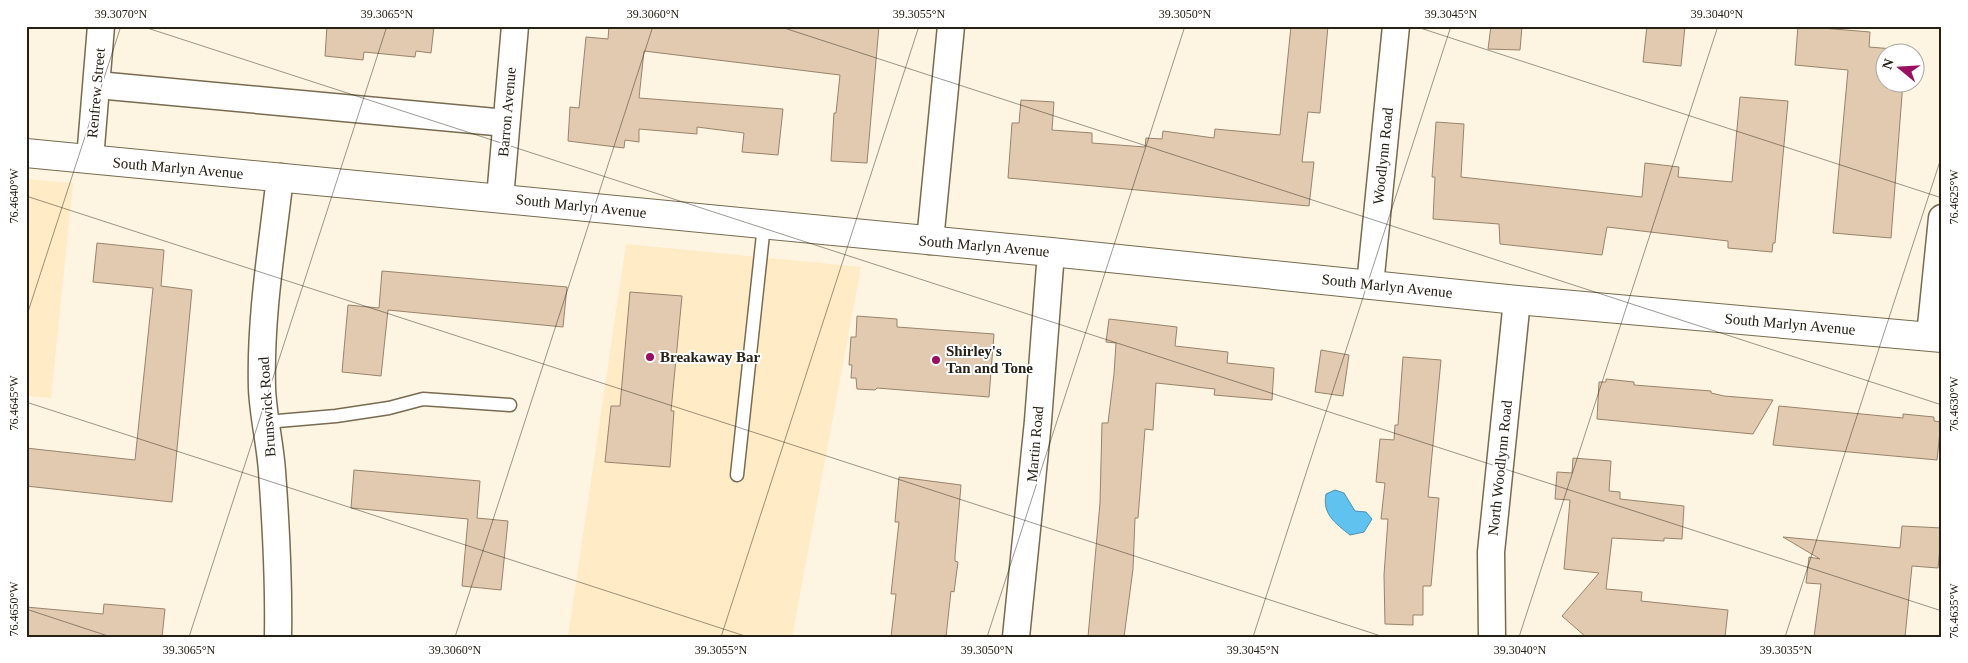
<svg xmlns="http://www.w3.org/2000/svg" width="1968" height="663" font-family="Georgia,serif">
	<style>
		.built { fill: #ffebc5 }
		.water { fill: #60c2ef; stroke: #4f91ae }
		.building { fill: #e1cab0; stroke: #99836b }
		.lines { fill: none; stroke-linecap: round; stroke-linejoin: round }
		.service-casing { stroke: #786b4f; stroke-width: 15 }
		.minor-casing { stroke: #786b4f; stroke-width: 29 }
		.tertiary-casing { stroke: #786b4f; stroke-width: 30 }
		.service { stroke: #fff; stroke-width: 12 }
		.minor { stroke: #fff; stroke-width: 26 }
		.tertiary { stroke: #fff; stroke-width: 28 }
		.ticks { fill: none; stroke: #262015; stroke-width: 1; stroke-opacity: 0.45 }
		.poi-dot { fill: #990f62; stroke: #fff; stroke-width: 2 }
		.labels { text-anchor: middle; stroke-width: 4; stroke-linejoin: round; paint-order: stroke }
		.street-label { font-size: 15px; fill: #262015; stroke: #fff }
		.poi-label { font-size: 15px; font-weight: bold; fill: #262015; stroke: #fff; text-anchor: start }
		.neatline { fill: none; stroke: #262015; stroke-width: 2 }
		.ticks-label { font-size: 12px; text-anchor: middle; fill: #262015 }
	</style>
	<rect width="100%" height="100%" fill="#fdf4e2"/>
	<g class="built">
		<path d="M26,179l47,4 -22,215 -25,-2z"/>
		<path d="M626,244l235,23 -69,370h-224z"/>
	</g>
	<path class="water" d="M1335,490l9,3 11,18 11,1 6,7 -8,13 -14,3c-15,-12 -28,-21 -24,-41z"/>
	<g class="building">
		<path d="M327,26h107l-3,27 -15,-2 -1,6 -51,-5 -1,8 -38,-4z"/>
		<path d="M609,26h270l-12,137 -36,-2 3,-48h2l4,-38 -196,-24 -5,47 144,11 -5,46 -36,-3 2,-19 -47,-6v7l-58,-5v13l-14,-2 -1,8 -56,-7 2,-34 9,1 7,-71 22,2z"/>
		<path d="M1291,26h37l-8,87 -12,-1 -6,50h12l-5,44 -301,-28 4,-55h7l2,-23 33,2 -2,28 40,3v10l53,4 1,-9 16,1 1,-8 51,7 1,-9 65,6z"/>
		<path d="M1491,26h31l-2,24 -32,-1z"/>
		<path d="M1647,26h38l-4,40 -38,-4z"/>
		<path d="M1798,26l72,6 -1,15 37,3v2h-20v30h17l-12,156 -58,-5 15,-163 -53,-5z"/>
		<path d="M1740,97l48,4 -13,142h-2l-1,9 -44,-4v-7l-121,-14 -5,28 -102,-11 -1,-20 -66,-5 2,-42h-3l4,-55 28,2 -3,53 181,20 3,-34 34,4 -1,10 54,5z"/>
		<path d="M97,243l67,7 -3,36 31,4 -20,212 -146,-16v-38l109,12 18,-172 -60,-6z"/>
		<path d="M382,271l185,16 -4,40 -175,-17 -7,66 -39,-4 6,-67 31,3z"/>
		<path d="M630,292l52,4 -11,115h3l-4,56 -65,-5 6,-56h9z"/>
		<path d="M857,316l40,3v8l97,7 -5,63 -112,-9 -2,2 -18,-1 -1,-11h-5l1,-13h-3l2,-28h5z"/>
		<path d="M1109,319l68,8 -2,19 53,6 -1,11 47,5 -2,32 -58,-5 1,-6 -59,-6 -3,47 -8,-1 -7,89h-3l-2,51 -9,68h-36l12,-134 2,-80h6l6,-49 2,-31 -10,-1z"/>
		<path d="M1321,350l28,5 -6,41 -28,-4z"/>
		<path d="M1403,357l38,3 -13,137 11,1 -8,88h-8v29h-10v10l-28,-1 -1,-49 4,-56h-7l4,-36 -9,-1 4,-43 14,1 1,-15h3z"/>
		<path d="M1606,379l28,3v3l77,6v2l13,3 49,4 -20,34 -156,-15 2,-37h7z"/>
		<path d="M1779,406l124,12v-4l31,3v4l7,1 -4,38 -164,-15z"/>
		<path d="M1573,458l38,3 -2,30 11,1v7l64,7 -2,33 -18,-1v3l-52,-3 -6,51 36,3 -1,9 87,9 -3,27h-139l-24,-21 37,-43 -35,-4 6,-69 -15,-1 2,-27 15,1z"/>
		<path d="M354,470l126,11 -3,37 31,3 -7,69 -39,-4 6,-67 -117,-11z"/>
		<path d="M899,477l62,8 -6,71v5l3,1 -4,30 -3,-1 -5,46h-55l5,-43h-5l8,-72h-4z"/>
		<path d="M1902,526l40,2 -4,40 -26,-2 -7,71h-91l7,-53 -15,-1 3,-26 11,2 -37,-22 117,11z"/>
		<path d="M104,604l61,5 -3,28h-136v-30l77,7z"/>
	</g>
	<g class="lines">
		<g class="service-casing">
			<g id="service">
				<path d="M266,422l70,-6 53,-8 34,-9 87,6"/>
				<path d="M737,475l27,-250"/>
			</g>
		</g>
		<g class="minor-casing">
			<g id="minor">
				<path d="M97,85l409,38"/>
				<path d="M90,159l11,-133"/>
				<path d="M500,198l15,-172"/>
				<path d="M930,241l21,-215"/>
				<path d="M1370,285l26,-259"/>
				<path d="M1930,336l12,-118"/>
				<path d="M278,637c1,-56 -2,-111 -6,-166 -2,-28 -9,-56 -10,-83 -2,-71 10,-141 18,-211"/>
				<path d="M1016,637l22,-216 13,-169"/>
				<path d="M1492,637l-1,-85 26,-252"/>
			</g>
		</g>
		<g class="tertiary-casing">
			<path id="tertiary" d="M26,153l1025,99 466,48 425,38"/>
		</g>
		<use href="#service" class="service"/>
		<use href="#minor" class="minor"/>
		<use href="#tertiary" class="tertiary"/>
	</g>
	<path class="ticks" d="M141,26l1801,585M778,26l1164,379M1414,26l528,172M26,196l1358,441M26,318l95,-292M26,402l722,235M26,609l85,28M189,637l198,-611M455,637l198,-611M721,637l198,-611M987,637l198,-611M1253,637l198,-611M1519,637l199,-611M1785,637l157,-482"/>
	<g class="poi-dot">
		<circle cx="650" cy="357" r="5"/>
		<circle cx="936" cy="360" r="5"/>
	</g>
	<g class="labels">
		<g class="street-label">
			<text transform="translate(96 93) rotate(-85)" y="5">Renfrew Street</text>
			<text transform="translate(507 112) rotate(-85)" y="5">Barron Avenue</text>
			<text transform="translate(1383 156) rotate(-84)" y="5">Woodlynn Road</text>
			<text transform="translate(178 168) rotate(5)" y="5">South Marlyn Avenue</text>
			<text transform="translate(581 206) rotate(6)" y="5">South Marlyn Avenue</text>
			<text transform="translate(984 246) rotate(5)" y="5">South Marlyn Avenue</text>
			<text transform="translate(1387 286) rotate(6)" y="5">South Marlyn Avenue</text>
			<text transform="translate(1790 324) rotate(5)" y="5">South Marlyn Avenue</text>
			<text transform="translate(267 407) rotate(-94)" y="5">Brunswick Road</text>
			<text transform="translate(1035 444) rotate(-85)" y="5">Martin Road</text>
			<text transform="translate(1500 468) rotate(-84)" y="5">North Woodlynn Road</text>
		</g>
		<g class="poi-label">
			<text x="946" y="356">Shirley's<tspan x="946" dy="17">Tan and Tone</tspan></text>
			<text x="660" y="362">Breakaway Bar</text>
		</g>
	</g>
	<rect width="1968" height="663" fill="none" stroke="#ffffff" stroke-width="55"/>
	<g transform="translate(1900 68) rotate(288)"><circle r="24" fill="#ffffff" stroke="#a8a6a1"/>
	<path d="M0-4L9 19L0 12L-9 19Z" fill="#990f62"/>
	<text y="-8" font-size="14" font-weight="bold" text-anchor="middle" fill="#262015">N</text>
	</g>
	<rect x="28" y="28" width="1912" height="608" class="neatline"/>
	<g class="ticks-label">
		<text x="121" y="18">39.3070°N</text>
		<text x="387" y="18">39.3065°N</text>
		<text x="653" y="18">39.3060°N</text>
		<text x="919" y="18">39.3055°N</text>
		<text x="1185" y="18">39.3050°N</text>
		<text x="1451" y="18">39.3045°N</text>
		<text x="1717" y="18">39.3040°N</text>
		<text transform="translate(14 196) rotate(-90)" y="4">76.4640°W</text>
		<text transform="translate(1954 197) rotate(-90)" y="4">76.4625°W</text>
		<text transform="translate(14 403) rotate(-90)" y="4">76.4645°W</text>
		<text transform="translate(1954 404) rotate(-90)" y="4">76.4630°W</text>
		<text transform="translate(14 609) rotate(-90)" y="4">76.4650°W</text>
		<text transform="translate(1954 611) rotate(-90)" y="4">76.4635°W</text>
		<text x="189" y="654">39.3065°N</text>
		<text x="455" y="654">39.3060°N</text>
		<text x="721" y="654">39.3055°N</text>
		<text x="987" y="654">39.3050°N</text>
		<text x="1253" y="654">39.3045°N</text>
		<text x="1520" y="654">39.3040°N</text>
		<text x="1786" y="654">39.3035°N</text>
	</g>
</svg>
